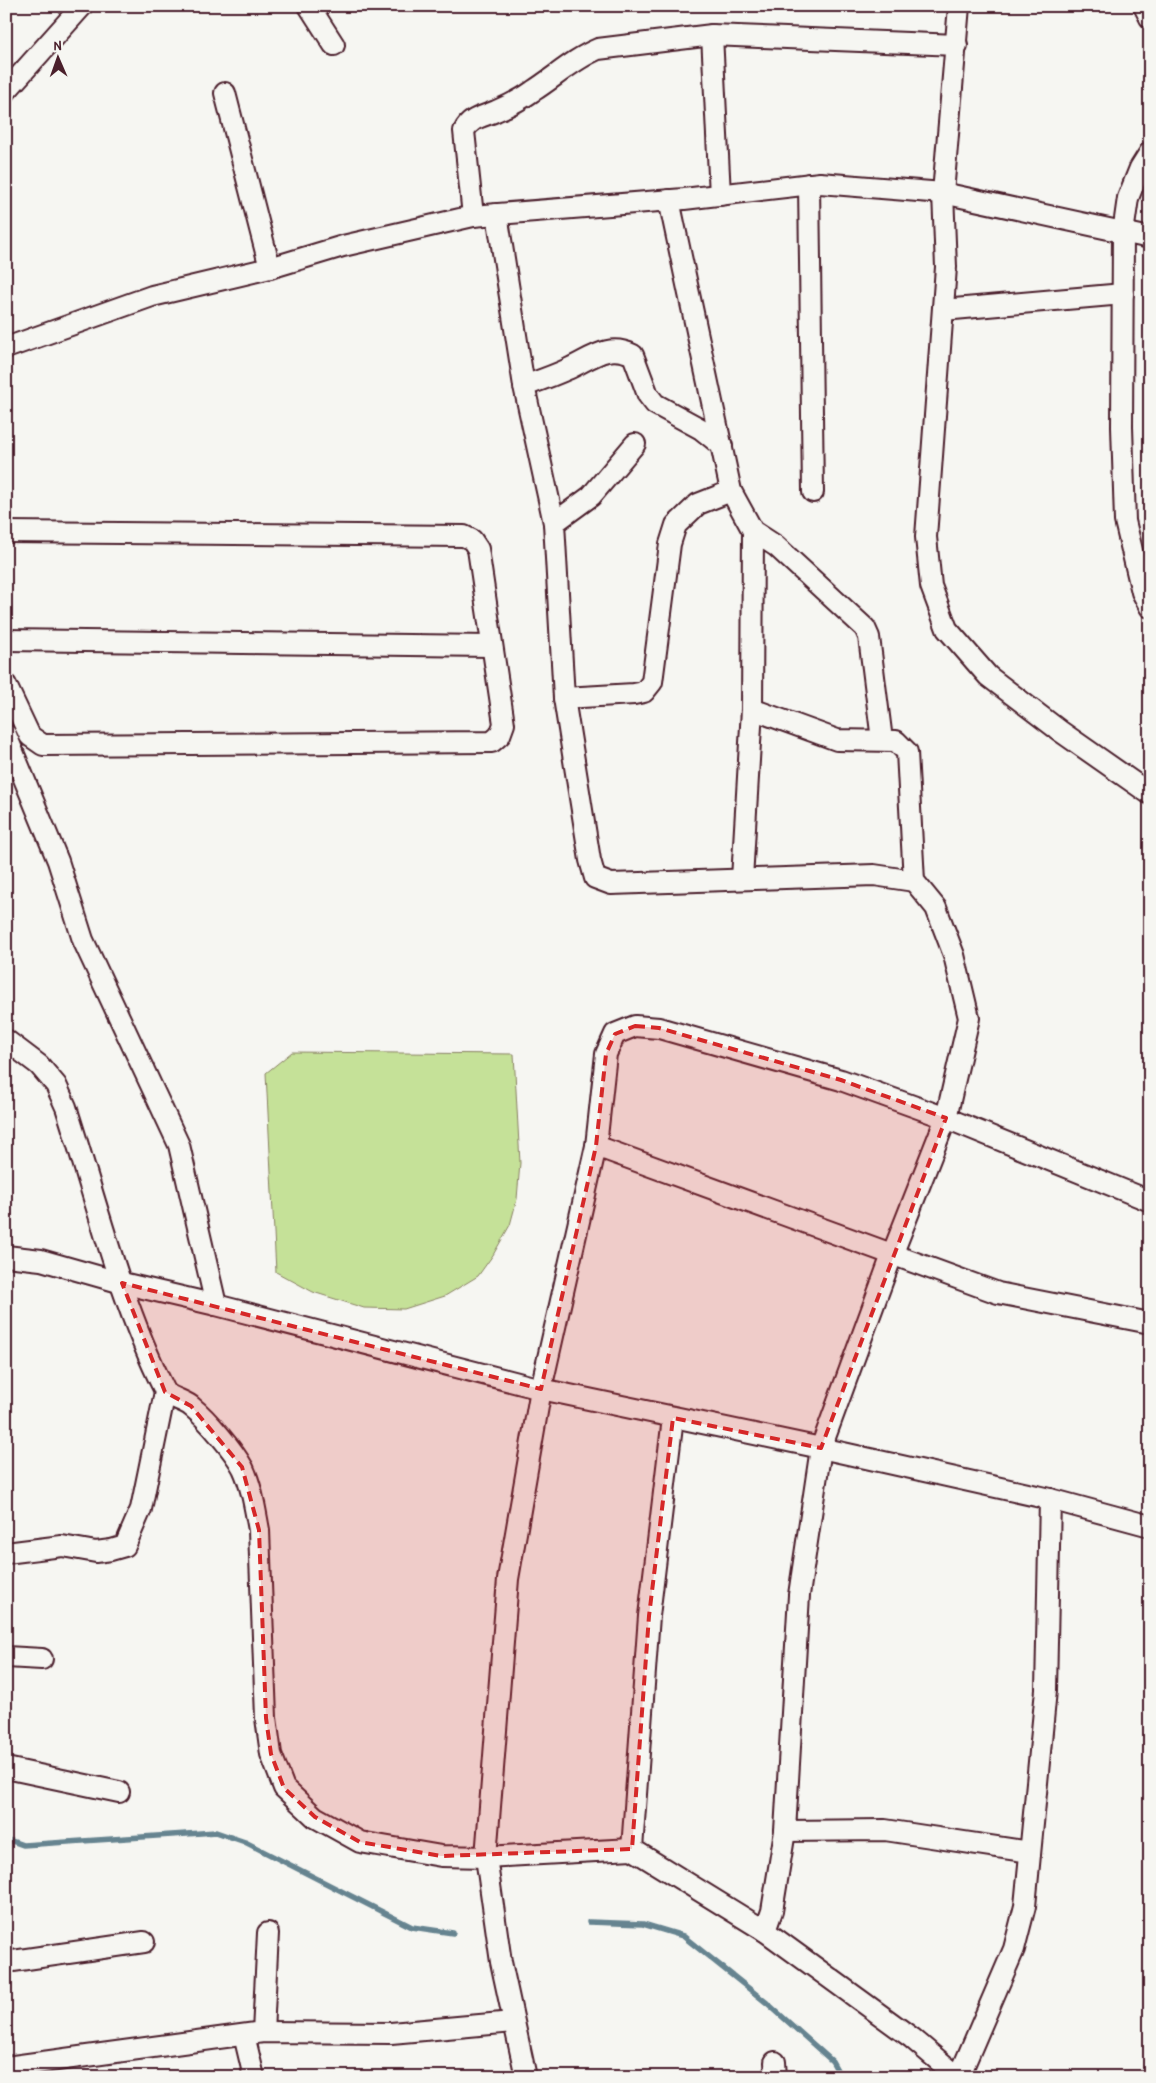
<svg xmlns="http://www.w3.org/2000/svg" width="1156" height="2083" font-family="'Patrick Hand',sans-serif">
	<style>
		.green { fill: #c5e198; stroke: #888062 }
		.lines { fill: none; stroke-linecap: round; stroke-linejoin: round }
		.stream { stroke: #668490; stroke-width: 5.5 }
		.minor-casing { stroke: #4a1f2b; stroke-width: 24 }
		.minor { stroke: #f6f6f2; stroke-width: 20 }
		.marked { fill: #d62828; fill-opacity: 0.2; stroke: #d62828; stroke-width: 4; stroke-dasharray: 10 6; stroke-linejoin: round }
	</style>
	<rect width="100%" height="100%" fill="#f6f6f2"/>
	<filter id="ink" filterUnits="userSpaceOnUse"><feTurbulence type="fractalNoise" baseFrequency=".02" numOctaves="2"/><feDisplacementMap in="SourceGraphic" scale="10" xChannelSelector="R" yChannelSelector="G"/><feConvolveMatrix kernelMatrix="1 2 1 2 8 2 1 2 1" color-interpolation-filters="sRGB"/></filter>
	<g filter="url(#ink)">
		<path class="green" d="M292,1052l222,2 6,109 -3,36 -7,26 -17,30 -15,21 -33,20 -41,13 -40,-1 -51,-16 -37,-20 -10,-199z"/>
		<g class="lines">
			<g class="stream">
				<path d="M6,1839l17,6 193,-13 29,10 167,85 41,6"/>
				<path d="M589,1922l54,2 40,12 84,67 65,58 9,16"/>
			</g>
			<g class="minor-casing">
				<g id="minor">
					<path d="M309,6l25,39"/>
					<path d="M959,6l-16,187 3,74 -20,270 5,49 16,43 41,47 72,55 90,63"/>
					<path d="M1144,6l6,12"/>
					<path d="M712,35l8,160"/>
					<path d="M6,91l76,-85"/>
					<path d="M225,93l45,175"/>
					<path d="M1150,152l-10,16 -12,30 -5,35 -1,194 3,94 17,71 8,15"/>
					<path d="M809,184l4,308"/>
					<path d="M669,200l62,291 22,40 23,15 89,82 4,9 13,103"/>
					<path d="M497,214l27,172 30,137 10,175 26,162 5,18 16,6 263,-9 40,6"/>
					<path d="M473,216l-9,-85c7,-14 19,-14 32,-20 12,-5 26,-12 37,-20 22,-14 41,-32 65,-42l114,-14 245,10"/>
					<path d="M943,310l180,-16"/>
					<path d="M6,348l146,-52 118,-28 73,-22 130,-30 211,-17 136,-16 123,10 207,45"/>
					<path d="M524,386c14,-5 29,-10 44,-17 23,-10 39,-27 65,-14l15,40 7,9 46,25 21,17"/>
					<path d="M554,523l37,-27 44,-52"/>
					<path d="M6,532l458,4 8,4 6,9 26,175 -4,11 -8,7 -449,3 -13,-9 -24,-51"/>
					<path d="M6,640l485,6"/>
					<path d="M564,698l70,-4 10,-2 8,-10 18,-138 6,-19 22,-21 33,-13"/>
					<path d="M752,709l85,31 59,1 11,11 7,129 22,27 18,47 15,63 -23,100 -54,137 -71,193 -22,147 -14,236 -13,80 -7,20 147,107 46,39"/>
					<path d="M6,735l52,126 25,79 96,205 37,160"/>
					<path d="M742,879l10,-170 1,-178"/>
					<path d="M6,1040l33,25 17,20 10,22c30,93 54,194 98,282 4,9 21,11 28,18 15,12 42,44 51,61 9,19 12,41 16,62l7,188 5,36 13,34 31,29 45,25 81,14 45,1 146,-8"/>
					<path d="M596,1146l402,147 152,30"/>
					<path d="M6,1256l35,4 81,23 94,22 325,84 280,59 229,51 100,27"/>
					<path d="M673,1418l-24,198 -17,233 133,82"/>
					<path d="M6,1553l56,-7 34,6 15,-2 14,-4 16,-37 24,-117"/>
					<path d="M6,1657l36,2"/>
					<path d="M6,1768l113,24"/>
					<path d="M785,1831l100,-1 145,22"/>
					<path d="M6,1962l138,-20"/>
					<path d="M263,2032l5,-99"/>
					<path d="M244,2035l10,42"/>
					<path d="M775,2062l1,15"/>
					<path d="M6,2067l257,-35 128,1 122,-11"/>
					<path d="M526,2077l-25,-115 -15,-105 22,-278 33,-190 55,-243 10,-92 9,-20 20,-8 24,2 182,52 105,38 204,83"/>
					<path d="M959,2077l55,-128 11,-43 21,-216 4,-191"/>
				</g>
			</g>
			<use href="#minor" class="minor"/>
		</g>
	</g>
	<path class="marked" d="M635,1026l24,2 182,52 105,38 -125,330 -148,-30 -24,198 -17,233 -191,7 -81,-14 -45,-25 -31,-29 -13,-34 -5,-36 -7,-188 -17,-63 -51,-61 -26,-14 -43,-109 419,106 55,-243 10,-92 9,-20z"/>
	<rect width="1156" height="2083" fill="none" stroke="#f6f6f2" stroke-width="25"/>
	<rect x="12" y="12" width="1131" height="2058" fill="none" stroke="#4a1f2b" stroke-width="2" filter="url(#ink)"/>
	<g transform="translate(58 58) rotate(358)" stroke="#f6f6f2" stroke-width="4" paint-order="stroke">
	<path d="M0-4L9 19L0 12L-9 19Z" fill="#4a1f2b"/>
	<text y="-8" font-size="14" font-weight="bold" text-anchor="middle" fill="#4a1f2b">N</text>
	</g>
</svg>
